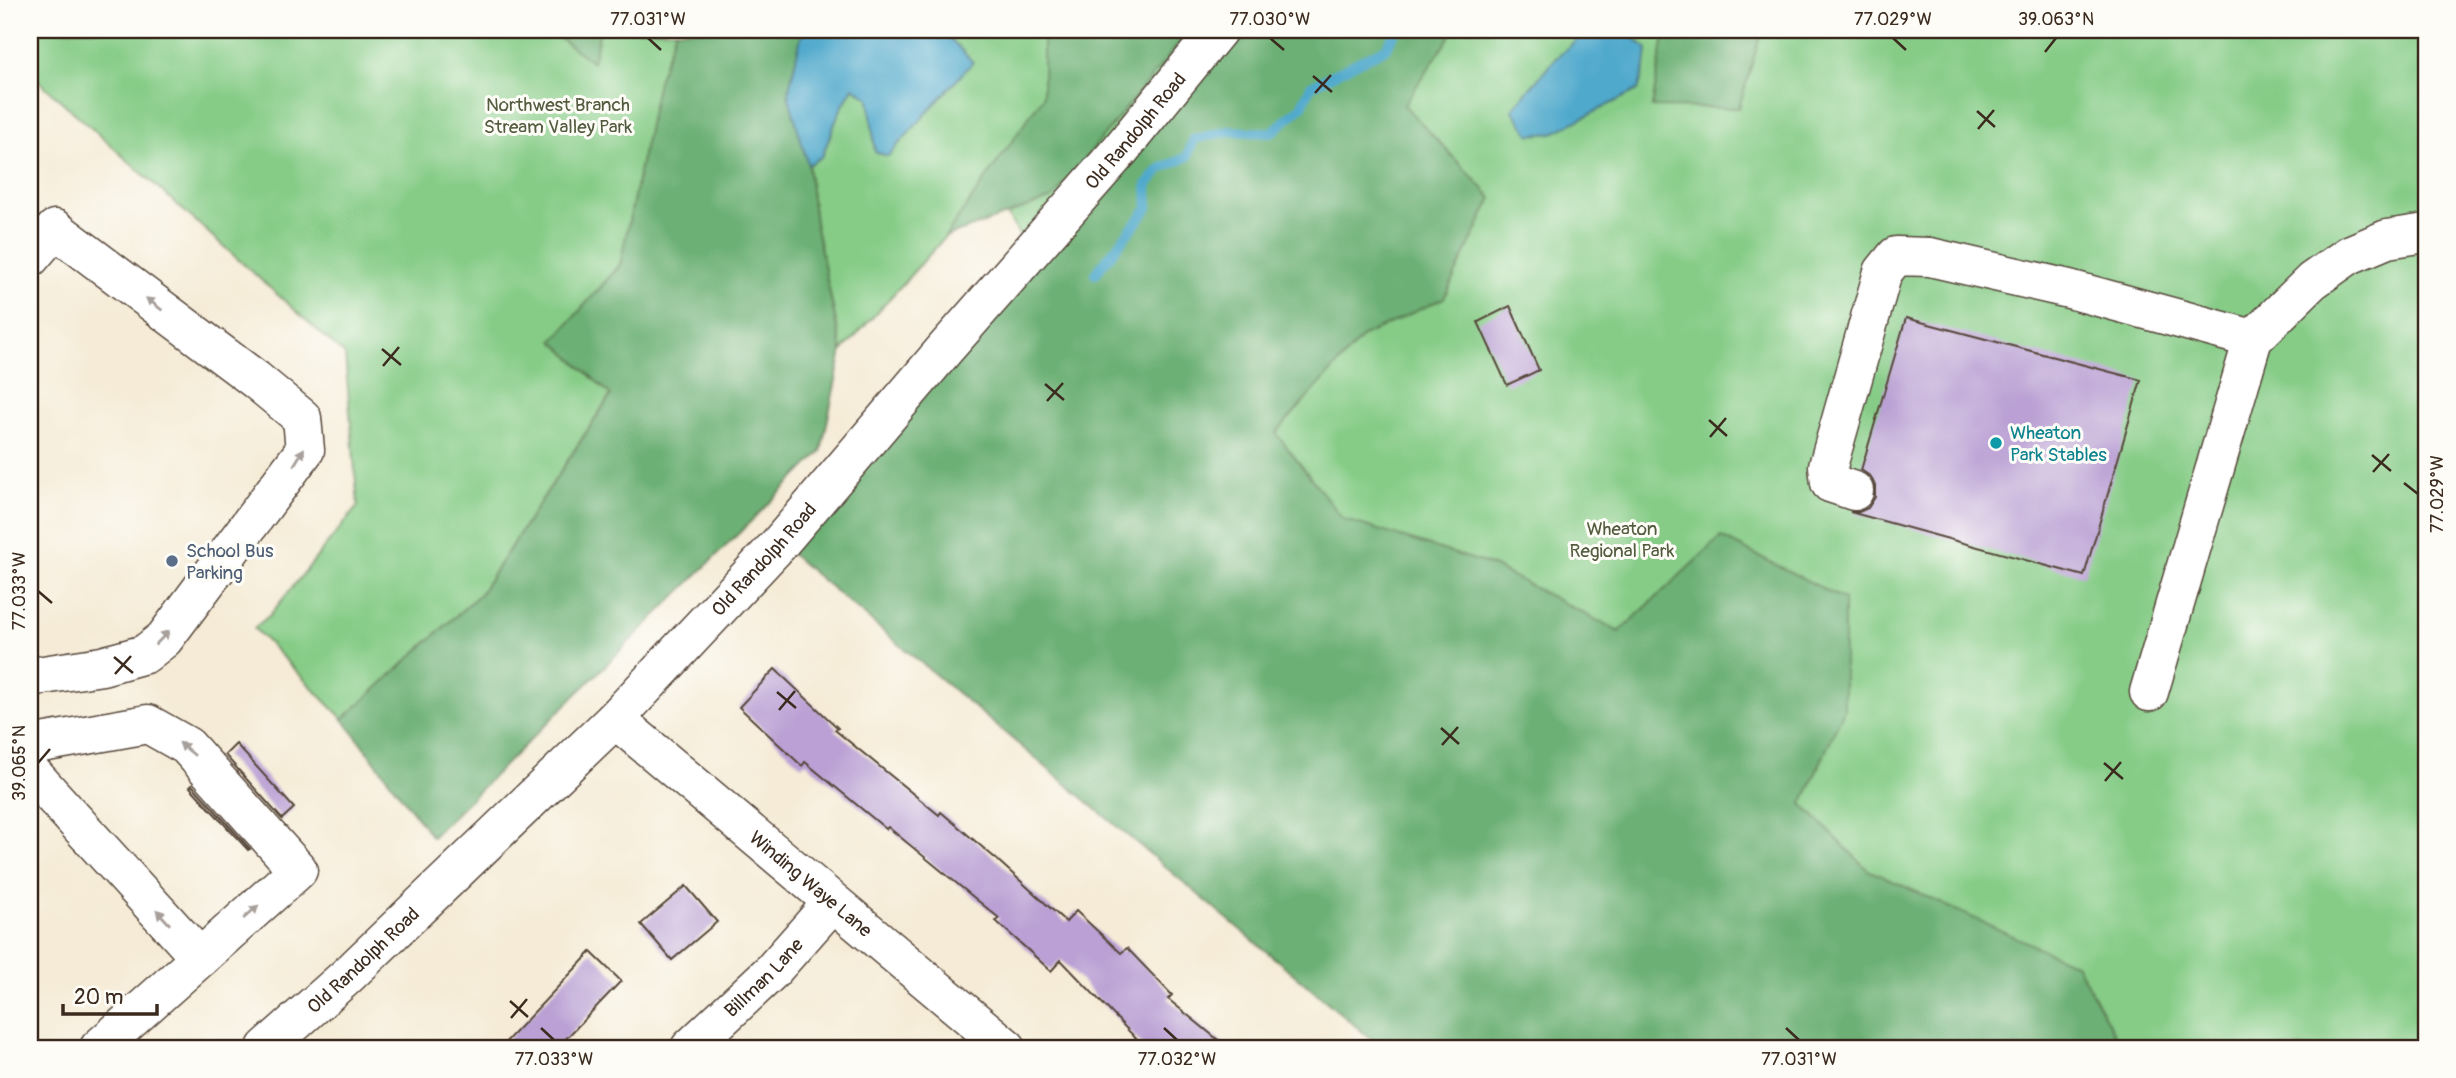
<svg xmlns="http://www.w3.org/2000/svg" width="2456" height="1078" font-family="Pangolin,sans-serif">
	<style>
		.green { fill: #86cc87; stroke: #607b52; stroke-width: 2 }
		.forest { fill: #6cb074; stroke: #546d49; stroke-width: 2 }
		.water { fill: #4fa9cc; stroke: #456a75; stroke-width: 2 }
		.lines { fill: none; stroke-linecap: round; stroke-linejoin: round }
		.stream { stroke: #4fa9cc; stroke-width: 10 }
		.building { fill: #baa0d4 }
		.minor-casing { stroke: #57473a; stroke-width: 41 }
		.minor { stroke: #fff; stroke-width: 38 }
		.oneway { fill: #a79f9a }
		.ticks { fill: none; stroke: #3b2a1e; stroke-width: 2.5 }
		.culture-dot { fill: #0f9aa8; stroke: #fdfcf7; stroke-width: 2.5 }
		.service-dot { fill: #5c6f8a; stroke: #fdfcf7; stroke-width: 2.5 }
		.labels { text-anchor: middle; stroke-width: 6; stroke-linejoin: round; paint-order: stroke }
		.park-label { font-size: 19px; fill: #525b3e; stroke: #fdfcf7 }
		.street-label { font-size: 19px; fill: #3b2a1e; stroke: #fdfcf7 }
		.culture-label { font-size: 19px; fill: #0d838f; stroke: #fdfcf7; text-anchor: start }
		.service-label { font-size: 19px; fill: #4e5e75; stroke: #fdfcf7; text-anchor: start }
		.neatline { fill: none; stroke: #3b2a1e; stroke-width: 2.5 }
		.ticks-label { font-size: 18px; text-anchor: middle; fill: #3b2a1e }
	</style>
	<rect width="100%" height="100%" fill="#fdfcf7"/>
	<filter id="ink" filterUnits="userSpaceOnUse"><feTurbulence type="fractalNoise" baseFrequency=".0143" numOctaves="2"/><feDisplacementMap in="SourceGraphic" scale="14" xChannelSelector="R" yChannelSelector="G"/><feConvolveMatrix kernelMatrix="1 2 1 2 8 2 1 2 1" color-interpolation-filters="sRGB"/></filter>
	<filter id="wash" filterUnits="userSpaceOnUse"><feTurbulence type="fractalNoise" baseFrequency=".00686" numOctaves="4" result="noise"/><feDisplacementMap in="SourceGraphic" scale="28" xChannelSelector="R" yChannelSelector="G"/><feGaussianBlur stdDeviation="1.57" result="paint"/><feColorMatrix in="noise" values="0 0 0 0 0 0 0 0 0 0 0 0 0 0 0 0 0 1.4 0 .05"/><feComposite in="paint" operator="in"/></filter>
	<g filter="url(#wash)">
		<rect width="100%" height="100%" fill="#f5ebd6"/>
		<g class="green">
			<path d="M30,30h708l-93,115 -25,120 -66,76 57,53 -131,200 -137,125 -89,-91 16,-13 88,-109 -13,-151 -315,-282z"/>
			<path d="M835,30h387l-194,220 -42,-71 -41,58 -103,114 -27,-128 -7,-58 14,-9 17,-43 14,-26 16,11 6,53 65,-52z"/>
			<path d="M1267,30h1159v1018h-1002l-606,-506z"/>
		</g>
		<g class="forest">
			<path d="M548,30h52l-7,32z"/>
			<path d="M676,30h133l-8,7 -13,57 20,71 7,58 27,128 -21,101 -389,385 -89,-118 137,-125 131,-199 -58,-54 67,-76 38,-184z"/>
			<path d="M1043,30h147l-137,168 -108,39 98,-140z"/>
			<path d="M1216,30h238l-50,75 88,93 -48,100 -81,38 -87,97 67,86 148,46 128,67 102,-95 123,62v111l-42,94 66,66 209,95 45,83h-740l-603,-504z"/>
			<path d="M1665,30h97l-23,78 -87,-1z"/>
		</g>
		<g class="water">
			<path d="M809,30h133l31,32 -85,94 -13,-4 -6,-54 -16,-11 -14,26 -17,43 -14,9 -20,-71 13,-57z"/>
			<path d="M1588,30h37l22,19 -2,18 -7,23 -85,43 -23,2 -18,-26 44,-51z"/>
		</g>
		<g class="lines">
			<path class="stream" d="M1095,274l53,-66 -1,-23 13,-16 27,-12 7,-18 35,-8 42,2 30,-26 10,-21 75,-38 11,-18"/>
		</g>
		<g id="blocks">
			<g class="building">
				<path d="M1510,306l29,64 -32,15 -29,-63z"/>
				<path d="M1906,318l235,62 -57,196 -234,-64h9l9,-4 7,-11v-11l-4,-9 -10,-7z"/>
				<path d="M775,669l63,59 -3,2 104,85 2,-3 54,46 71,64 10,-11 45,42 6,-5 45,47 -4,4 60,49h-83l-84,-88 -10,11 -55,-50 3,-3 -111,-91 -2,2 -81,-67 -3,4 -63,-59z"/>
				<path d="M236,744l58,64 -12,11 -57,-64z"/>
				<path d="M192,785l58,64 -2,1 -58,-63z"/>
				<path d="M686,886l31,36 -45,38 -31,-36z"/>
				<path d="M591,952l30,29 -64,67h-57z"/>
			</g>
		</g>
	</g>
	<g filter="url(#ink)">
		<use href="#blocks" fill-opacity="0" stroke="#57473a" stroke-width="2"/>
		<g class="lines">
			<g class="minor-casing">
				<g id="minor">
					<path d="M30,258l25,-29 201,151 46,38 3,32 -141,189 -19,15 -43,12 -72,11"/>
					<path d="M1854,491l-24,-8 -2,-17 55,-194 13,-16 34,1 139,32 184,50"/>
					<path d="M2149,692l104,-353 59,-58 37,-26 38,-16 39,-6"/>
					<path id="s1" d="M615,719l392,329"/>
					<path d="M30,745l118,-21 39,22 111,124 -98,88"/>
					<path d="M30,771l170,187 -101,90"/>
					<path id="s2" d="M266,1048l80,-71 269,-258 164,-175 166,-195 176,-200 97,-119"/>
					<path id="s3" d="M690,1048l82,-77 60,-68"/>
				</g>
			</g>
			<use href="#minor" class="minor"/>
		</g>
		<defs><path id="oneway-solid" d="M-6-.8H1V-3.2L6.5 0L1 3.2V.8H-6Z" transform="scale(1.75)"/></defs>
		<g class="oneway">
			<use href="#oneway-solid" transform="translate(154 304) rotate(-143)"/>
			<use href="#oneway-solid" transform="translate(299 457) rotate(-59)"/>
			<use href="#oneway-solid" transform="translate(162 638) rotate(-46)"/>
			<use href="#oneway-solid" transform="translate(187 749) rotate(-140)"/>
			<use href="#oneway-solid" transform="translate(251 912) rotate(-42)"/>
			<use href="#oneway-solid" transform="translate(163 917) rotate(-132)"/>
		</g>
	</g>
	<path class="ticks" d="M648,38l13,12M1270,38l14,12M1893,38l13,12M2045,52l11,-14M1313,76l19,16M1315,93l16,-18M1977,111l18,16M1978,129l16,-19M382,349l19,16M383,366l16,-19M1045,384l19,16M1047,401l16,-18M1709,420l18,16M1710,437l16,-19M2372,455l19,16M2373,472l16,-18M2404,483l14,11M38,591l14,12M114,657l19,16M115,674l16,-18M777,692l19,16M779,710l16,-19M1441,728l18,16M1442,745l16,-18M38,763l12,-14M2104,763l19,16M2105,781l16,-19M510,1001l18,16M511,1018l16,-19M541,1028l13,12M1164,1028l13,12M1786,1028l13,12"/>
	<circle class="culture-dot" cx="1996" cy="443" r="7"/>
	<circle class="service-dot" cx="172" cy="561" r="7"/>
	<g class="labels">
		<g class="park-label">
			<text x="558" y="111">Northwest Branch<tspan x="558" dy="22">Stream Valley Park</tspan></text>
			<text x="1622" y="535">Wheaton<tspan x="1622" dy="22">Regional Park</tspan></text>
		</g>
		<g class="street-label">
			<text dy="7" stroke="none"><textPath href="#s2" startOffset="1265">Old Randolph Road</textPath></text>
			<text dy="7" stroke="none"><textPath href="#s2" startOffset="698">Old Randolph Road</textPath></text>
			<text dy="7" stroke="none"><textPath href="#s1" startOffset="256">Winding Waye Lane</textPath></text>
			<text dy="7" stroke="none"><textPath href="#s2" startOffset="131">Old Randolph Road</textPath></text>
			<text dy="7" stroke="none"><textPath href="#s3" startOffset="102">Billman Lane</textPath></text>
		</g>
		<g class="culture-label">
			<text x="2010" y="439">Wheaton<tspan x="2010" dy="22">Park Stables</tspan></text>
		</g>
		<g class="service-label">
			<text x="186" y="557">School Bus<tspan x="186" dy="22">Parking</tspan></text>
		</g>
	</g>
	<rect width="2456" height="1078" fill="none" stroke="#fdfcf7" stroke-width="77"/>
	<path d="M63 1004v10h94v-10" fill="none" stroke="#3b2a1e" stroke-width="3.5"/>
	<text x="74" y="1004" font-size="21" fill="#3b2a1e" stroke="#fdfcf7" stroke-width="5" paint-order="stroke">20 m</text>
	<rect x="38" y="38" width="2380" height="1002" class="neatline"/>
	<g class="ticks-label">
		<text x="648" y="25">77.031°W</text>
		<text x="1270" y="25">77.030°W</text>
		<text x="1893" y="25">77.029°W</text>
		<text x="2056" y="25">39.063°N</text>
		<text transform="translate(2437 494) rotate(-90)" y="6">77.029°W</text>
		<text transform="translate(19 591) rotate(-90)" y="6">77.033°W</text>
		<text transform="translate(19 763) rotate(-90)" y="6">39.065°N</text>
		<text x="554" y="1065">77.033°W</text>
		<text x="1177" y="1065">77.032°W</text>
		<text x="1799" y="1065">77.031°W</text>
	</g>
</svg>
